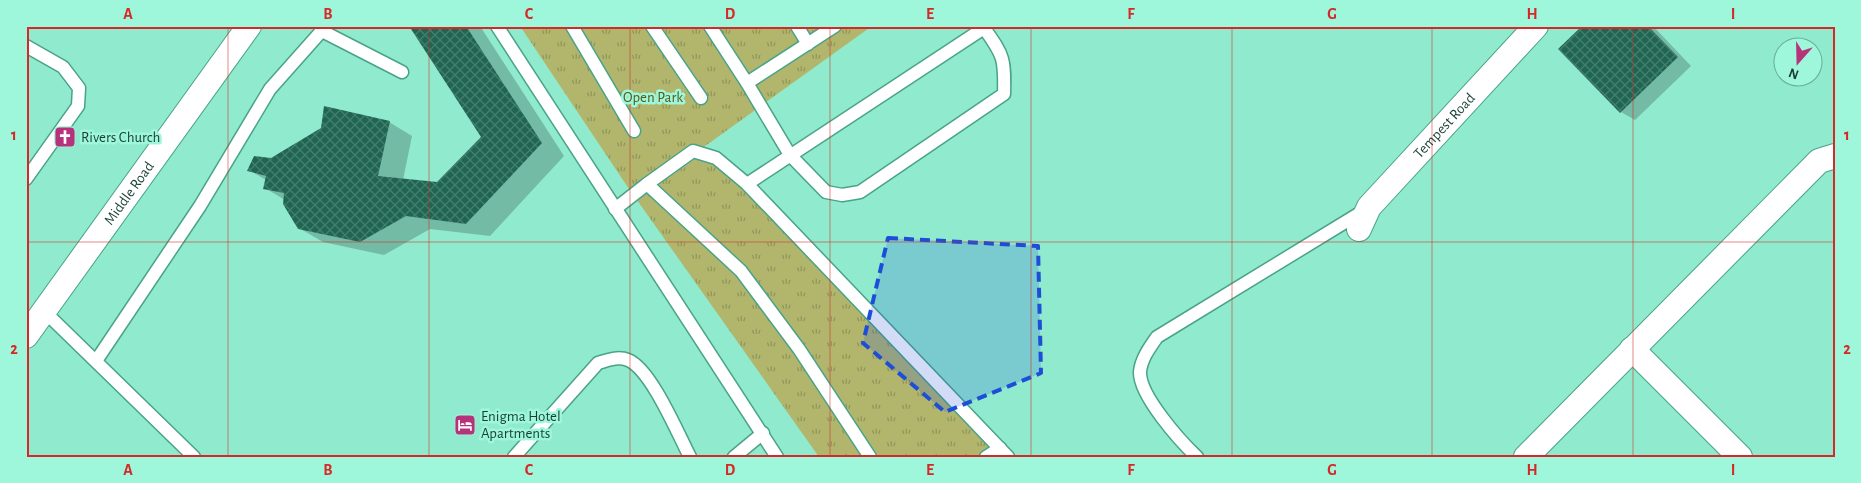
<svg xmlns="http://www.w3.org/2000/svg" width="1861" height="483" font-family="'Alegreya Sans',sans-serif">
	<style>
		.park { fill: url(#park-tufts) }
		.shadow { fill: #0003 }
		.building { fill: url(#building-cross-hatch) }
		.lines { fill: none; stroke-linecap: round; stroke-linejoin: round }
		.service-casing { stroke: #49a388; stroke-width: 15 }
		.minor-casing { stroke: #49a388; stroke-width: 26 }
		.service { stroke: #fff; stroke-width: 12 }
		.minor { stroke: #fff; stroke-width: 24 }
		.marked { fill: #1d4ed8; fill-opacity: 0.2; stroke: #1d4ed8; stroke-width: 4; stroke-dasharray: 10 6; stroke-linejoin: round }
		.grid { fill: none; stroke: #d62828; stroke-width: 1; stroke-opacity: 0.55 }
		.labels { text-anchor: middle; stroke-width: 5; stroke-linejoin: round; paint-order: stroke }
		.park-label { font-size: 15px; fill: #585a16; stroke: #9ef7da }
		.street-label { font-size: 15px; fill: #193f33; stroke: #9ef7da }
		.poi-label { font-size: 15px; fill: #193f33; stroke: #9ef7da; text-anchor: start }
		.neatline { fill: none; stroke: #d62828; stroke-width: 2 }
		.grid-label { font-size: 16px; text-anchor: middle; font-weight: bold; fill: #d62828 }
	</style>
	<defs>
		<pattern id="park-tufts" width="24" height="20" patternUnits="userSpaceOnUse" patternTransform="scale(1.25)"><rect width="24" height="20" fill="#b2b66d"/><path d="M3 7l-1-3M5 7V3M7 7l1-3M15 17l-1-3M17 17v-4M19 17l1-3" fill="none" stroke="#90955a"/></pattern>
		<pattern id="building-cross-hatch" width="8" height="8" patternUnits="userSpaceOnUse" patternTransform="scale(1.25)"><rect width="8" height="8" fill="#1f6652"/><path d="M0 0l8 8M0 8l8-8" fill="none" stroke="#467e6e"/></pattern>
	</defs>
	<rect width="100%" height="100%" fill="#90eacd"/>
	<path class="park" d="M520,26h352l-171,123 313,308h-195l-192,-271z"/>
	<g class="shadow">
		<path d="M411,26h69l84,130 -74,80 -60,-7 -46,26 -61,-13 -24,-14 -14,-28 -20,-12 1,-8 -17,-10 23,-11 50,-31 67,-6 23,14 -9,44 35,3 44,-46z"/>
		<path d="M1583,26h70l38,40 -56,54 -14,-8z"/>
	</g>
	<g class="building">
		<path d="M409,26h57l76,117 -76,81 -60,-8 -46,26 -62,-13 -15,-25 1,-11 -21,-4 3,-13 -19,-5 7,-15 17,2 50,-30 3,-22 66,15 -12,55 59,6 44,-45z"/>
		<path d="M1582,26h66l30,31 -58,56 -62,-64z"/>
	</g>
	<g class="lines">
		<g class="service-casing">
			<g id="service">
				<path d="M497,26l280,431"/>
				<path d="M572,26l62,105"/>
				<path d="M652,26l49,72"/>
				<path d="M710,26l37,57 88,-57"/>
				<path d="M797,26l11,18"/>
				<path d="M322,31l80,41"/>
				<path d="M26,46l37,21 16,21 -1,18 -52,73"/>
				<path d="M747,83l43,72 36,37 16,3 18,-3 144,-98c1,-35 0,-38 -20,-66"/>
				<path d="M647,184l46,-33 23,7 31,26 261,273"/>
				<path d="M747,184l237,-156 -3,-2"/>
				<path d="M615,209l32,-25 94,87 58,78 71,108"/>
				<path d="M44,311l150,146"/>
				<path d="M96,361l104,-155 70,-117 56,-63"/>
				<path d="M514,457l84,-94c10,-3 20,-7 30,-3 23,9 50,74 62,97"/>
				<path d="M734,457l29,-24"/>
				<path d="M986,457l14,-9"/>
				<path d="M1197,457c-17,-16 -58,-62 -57,-85 1,-13 10,-25 17,-35l208,-127"/>
			</g>
		</g>
		<g class="minor-casing">
			<g id="minor">
				<path id="s1" d="M1359,229l10,-22 167,-181"/>
				<path id="s2" d="M26,336l223,-310"/>
				<path d="M1632,349l108,108"/>
				<path d="M1526,457l293,-296 16,-5"/>
			</g>
		</g>
		<use href="#service" class="service"/>
		<use href="#minor" class="minor"/>
	</g>
	<path class="marked" d="M888,238l150,8 3,127 -96,39 -82,-69z"/>
	<path class="grid" d="M228,26v431M429,26v431M630,26v431M830,26v431M1031,26v431M1232,26v431M1432,26v431M1633,26v431M26,242h1809"/>
	<defs>
		<g id="church-square" transform="scale(1.125)"><rect x="-9" y="-9" width="18" height="18" rx="4" fill="#b6337b" stroke="#9ef7da"/><path d="M-1.2-6h2.4v3.5h3.3v2.4h-3.3V6h-2.4V-.1h-3.3v-2.4h3.3Z" fill="#fff"/></g>
		<g id="hotel-square" transform="scale(1.125)"><rect x="-9" y="-9" width="18" height="18" rx="4" fill="#b6337b" stroke="#9ef7da"/><path d="M-6-4.5h1.5V1H6V5H4.5V3h-9V5H-6ZM-4 0a1.8 1.8 0 1 1 3.6 0ZM.5 0V-2.5h3Q6-2.5 6 0Z" fill="#fff"/></g>
	</defs>
	<g fill-rule="evenodd">
		<use href="#church-square" x="65" y="137"/>
		<use href="#hotel-square" x="465" y="425"/>
	</g>
	<g class="labels">
		<g class="park-label">
			<text x="653" y="102">Open Park</text>
		</g>
		<g class="street-label">
			<text dy="5" stroke="none"><textPath href="#s1" startOffset="135">Tempest Road</textPath></text>
			<text dy="5" stroke="none"><textPath href="#s2" startOffset="176">Middle Road</textPath></text>
		</g>
		<g class="poi-label">
			<text x="81" y="142">Rivers Church</text>
			<text x="481" y="421">Enigma Hotel<tspan x="481" dy="17">Apartments</tspan></text>
		</g>
	</g>
	<rect width="1861" height="483" fill="none" stroke="#9ef7da" stroke-width="55"/>
	<g transform="translate(1798 62) rotate(200)"><circle r="24" fill="#9ef7da" stroke="#69ad97"/>
	<path d="M0-4L9 19L0 12L-9 19Z" fill="#b6337b"/>
	<text y="-8" font-size="14" font-weight="bold" text-anchor="middle" fill="#193f33">N</text>
	</g>
	<rect x="28" y="28" width="1806" height="428" class="neatline"/>
	<g class="grid-label">
		<text x="128" y="19">A</text>
		<text x="328" y="19">B</text>
		<text x="529" y="19">C</text>
		<text x="730" y="19">D</text>
		<text x="930" y="19">E</text>
		<text x="1131" y="19">F</text>
		<text x="1332" y="19">G</text>
		<text x="1532" y="19">H</text>
		<text x="1733" y="19">I</text>
		<text x="14" y="140">1</text>
		<text x="1847" y="140">1</text>
		<text x="14" y="354">2</text>
		<text x="1847" y="354">2</text>
		<text x="128" y="475">A</text>
		<text x="328" y="475">B</text>
		<text x="529" y="475">C</text>
		<text x="730" y="475">D</text>
		<text x="930" y="475">E</text>
		<text x="1131" y="475">F</text>
		<text x="1332" y="475">G</text>
		<text x="1532" y="475">H</text>
		<text x="1733" y="475">I</text>
	</g>
</svg>
